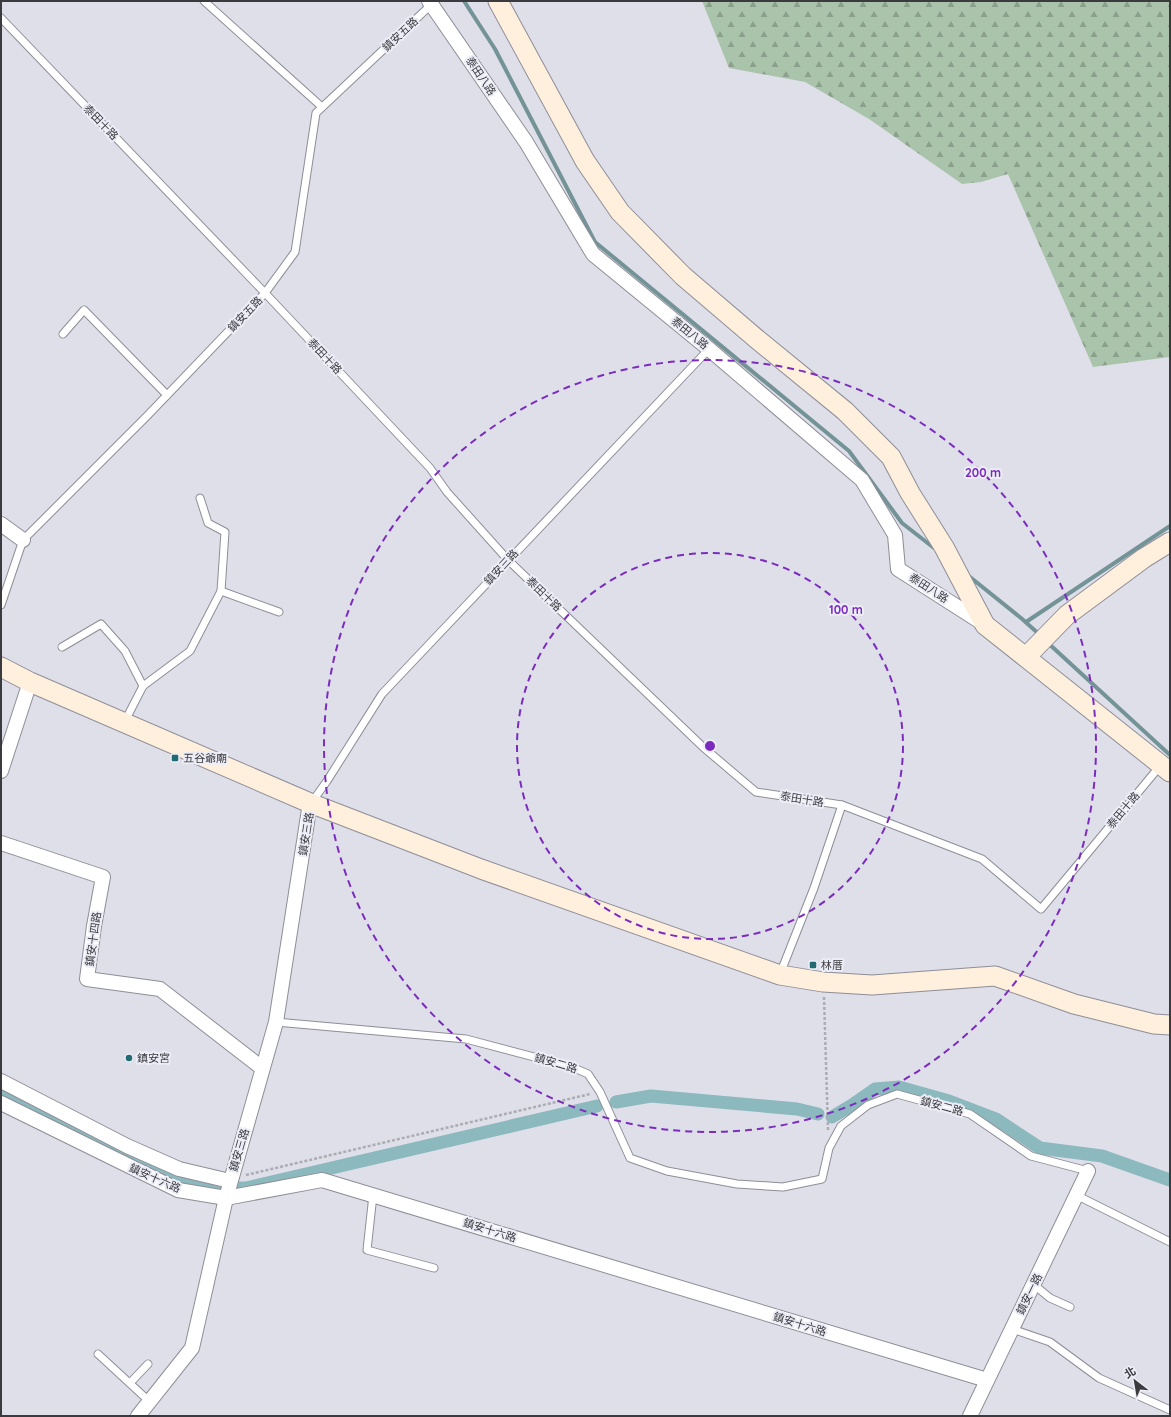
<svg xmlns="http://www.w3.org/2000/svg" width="1171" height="1417" font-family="Quicksand,'Noto Sans TC',sans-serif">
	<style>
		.forest { fill: url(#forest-firs) }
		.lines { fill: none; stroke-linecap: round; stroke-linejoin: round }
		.stream { stroke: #749397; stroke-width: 4 }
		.canal { stroke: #8cb9bd; stroke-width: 13 }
		.lane-casing { stroke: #8e8e98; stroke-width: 9 }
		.street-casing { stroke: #8e8e98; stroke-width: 16 }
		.secondary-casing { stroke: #8e8e98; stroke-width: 21 }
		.path { stroke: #acacb4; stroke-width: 2.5; stroke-dasharray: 3 2; stroke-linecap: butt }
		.lane { stroke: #fff; stroke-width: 7 }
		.street { stroke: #fff; stroke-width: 14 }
		.secondary { stroke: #ffefdd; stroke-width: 19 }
		.ring { fill: none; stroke: #7b2cbf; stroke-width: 2; stroke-dasharray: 7 5 }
		.poi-dot { fill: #206c71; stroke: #ecedf7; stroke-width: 1.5 }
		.labels { text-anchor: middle; stroke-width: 4; stroke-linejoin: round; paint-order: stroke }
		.street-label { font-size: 11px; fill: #3b3b3f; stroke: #ecedf7 }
		.poi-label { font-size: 11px; fill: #3b3b3f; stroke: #ecedf7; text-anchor: start }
		.centre { fill: #7b2cbf; stroke: #ecedf7; stroke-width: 2 }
		.ring-label { font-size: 12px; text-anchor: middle; font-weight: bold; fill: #7b2cbf; stroke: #ecedf7; stroke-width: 4; stroke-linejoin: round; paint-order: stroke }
	</style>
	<defs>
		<pattern id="forest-firs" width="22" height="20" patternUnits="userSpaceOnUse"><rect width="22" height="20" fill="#a9c4aa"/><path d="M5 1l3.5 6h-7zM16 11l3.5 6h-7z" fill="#8ba08c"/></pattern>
	</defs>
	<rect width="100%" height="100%" fill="#dfdfea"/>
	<path class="forest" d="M702,1h468v356l-77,10 -85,-193 -27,8 -19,2 -93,-65 -64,-37 -76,-14z"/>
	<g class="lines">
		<g class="stream">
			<path d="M464,1l31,48 100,193 254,209 53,72 32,25"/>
			<path d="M970,577l51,41 19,17"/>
			<path d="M1026,622l144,-96"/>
			<path d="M1048,643l122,112"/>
		</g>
		<g class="canal">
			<path d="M1,1093l158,80 33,12 33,3"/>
			<path d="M616,1102l35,-6 146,13 21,5"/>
			<path d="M832,1117l20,-12 23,-16 24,-2 50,14 47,18 44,29 62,8 68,24"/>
			<path d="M239,1188h7l351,-82"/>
		</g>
		<g class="lane-casing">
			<g id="lane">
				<path d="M204,1l118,106"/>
				<path d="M1,18l264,275 165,175 17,24 61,68 195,187 53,45 86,13 140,54 59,50 119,-143"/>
				<path d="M63,334l21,-24 83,85"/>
				<path d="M221,591l58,21"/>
				<path d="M1,605l22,-65 124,-124 118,-123 30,-41 21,-139 117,-110"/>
				<path d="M62,647l39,-23 24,27 18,35"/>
				<path d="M124,723l19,-37 47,-35 31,-60 4,-59 -17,-9 -8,-25"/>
				<path d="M312,802l15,-21 55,-87 327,-345"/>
				<path d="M780,974l34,-86 28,-83"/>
				<path d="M276,1022l190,17 106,28 16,7 12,18 30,66 37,13 70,13 46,3 39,-8 7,-31 12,-22 27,-21 29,-11 73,20 61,42 57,15"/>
				<path d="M373,1195l-6,55 67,18"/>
				<path d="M1076,1195l94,47"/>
				<path d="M1033,1284l17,14 20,9"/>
				<path d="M1012,1329l38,13 49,36 71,32"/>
				<path d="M98,1354l52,48"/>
				<path d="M130,1383l18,-19"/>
			</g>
		</g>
		<g class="street-casing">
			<g id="street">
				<path d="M429,1l97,141 67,112 116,95 153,131 33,55 3,34 86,55"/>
				<path d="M1,524l22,16"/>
				<path d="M1,771l29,-89"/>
				<path d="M1,843l102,34 -9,49 -7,53 73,10 102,79"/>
				<path d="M1,1081l126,65 52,23 51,12"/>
				<path d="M1,1103l177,87 48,8 96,-18 665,200"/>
				<path d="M138,1416l54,-68 34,-150 50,-176 34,-219"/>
				<path d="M970,1416l118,-245"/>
			</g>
		</g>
		<g class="secondary-casing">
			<g id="secondary">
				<path d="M498,1l87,160 35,51 63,64 75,64 87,71 46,46 19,36 34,54 41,78 185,147"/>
				<path d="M1026,657l41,-42 77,-57 26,-16"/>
				<path d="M1,667l29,15 280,121 171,66 299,106 43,7 49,3 123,-9 79,28 80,20 16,1"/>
			</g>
		</g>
		<g class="path">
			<path d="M824,997l4,133"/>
			<path d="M246,1175l344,-81"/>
		</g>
		<use href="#lane" class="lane"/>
		<use href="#street" class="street"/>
		<use href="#secondary" class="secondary"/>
	</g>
	<g class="ring">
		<circle cx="710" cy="746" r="193"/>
		<circle cx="710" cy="746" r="386"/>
	</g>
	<g class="poi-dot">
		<rect x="171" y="754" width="8" height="8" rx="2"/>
		<rect x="809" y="961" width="8" height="8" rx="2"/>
		<circle cx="129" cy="1058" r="4"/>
	</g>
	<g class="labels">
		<g class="street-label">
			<text transform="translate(400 34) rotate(-43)" y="4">鎮安五路</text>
			<text transform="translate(481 76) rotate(56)" y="4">泰田八路</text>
			<text transform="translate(101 122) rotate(46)" y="4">泰田十路</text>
			<text transform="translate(245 314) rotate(-46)" y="4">鎮安五路</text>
			<text transform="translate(690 333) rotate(39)" y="4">泰田八路</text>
			<text transform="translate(325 356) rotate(47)" y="4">泰田十路</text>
			<text transform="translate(501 567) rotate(-47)" y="4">鎮安三路</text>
			<text transform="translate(929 588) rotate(33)" y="4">泰田八路</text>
			<text transform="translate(544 594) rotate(44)" y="4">泰田十路</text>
			<text transform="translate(802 799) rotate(9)" y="4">泰田十路</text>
			<text transform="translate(1123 810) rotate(-50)" y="4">泰田十路</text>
			<text transform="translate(306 834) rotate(-81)" y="4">鎮安三路</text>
			<text transform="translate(93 939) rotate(-82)" y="4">鎮安十四路</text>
			<text transform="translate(556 1063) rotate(16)" y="4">鎮安二路</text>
			<text transform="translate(942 1106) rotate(15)" y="4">鎮安二路</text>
			<text transform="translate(239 1150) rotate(-74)" y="4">鎮安三路</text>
			<text transform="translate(155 1178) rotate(24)" y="4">鎮安十六路</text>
			<text transform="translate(490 1230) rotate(17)" y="4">鎮安十六路</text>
			<text transform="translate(1029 1294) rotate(-64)" y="4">鎮安一路</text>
			<text transform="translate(800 1324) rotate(17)" y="4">鎮安十六路</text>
		</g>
		<g class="poi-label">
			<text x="183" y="762">五谷爺廟</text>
			<text x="821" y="969">林厝</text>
			<text x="137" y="1062">鎮安宮</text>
		</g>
	</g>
	<circle cx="710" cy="746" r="6" class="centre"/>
	<g class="ring-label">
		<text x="983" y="477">200 m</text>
		<text x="846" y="614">100 m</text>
	</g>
	<rect width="1171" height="1417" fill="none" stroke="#3b3b3f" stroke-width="4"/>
	<g transform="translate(1135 1381) rotate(329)" stroke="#ecedf7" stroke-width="3" paint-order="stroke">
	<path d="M0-3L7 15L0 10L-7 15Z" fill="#3b3b3f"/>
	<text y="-6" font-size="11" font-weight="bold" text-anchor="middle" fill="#3b3b3f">北</text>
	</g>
</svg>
